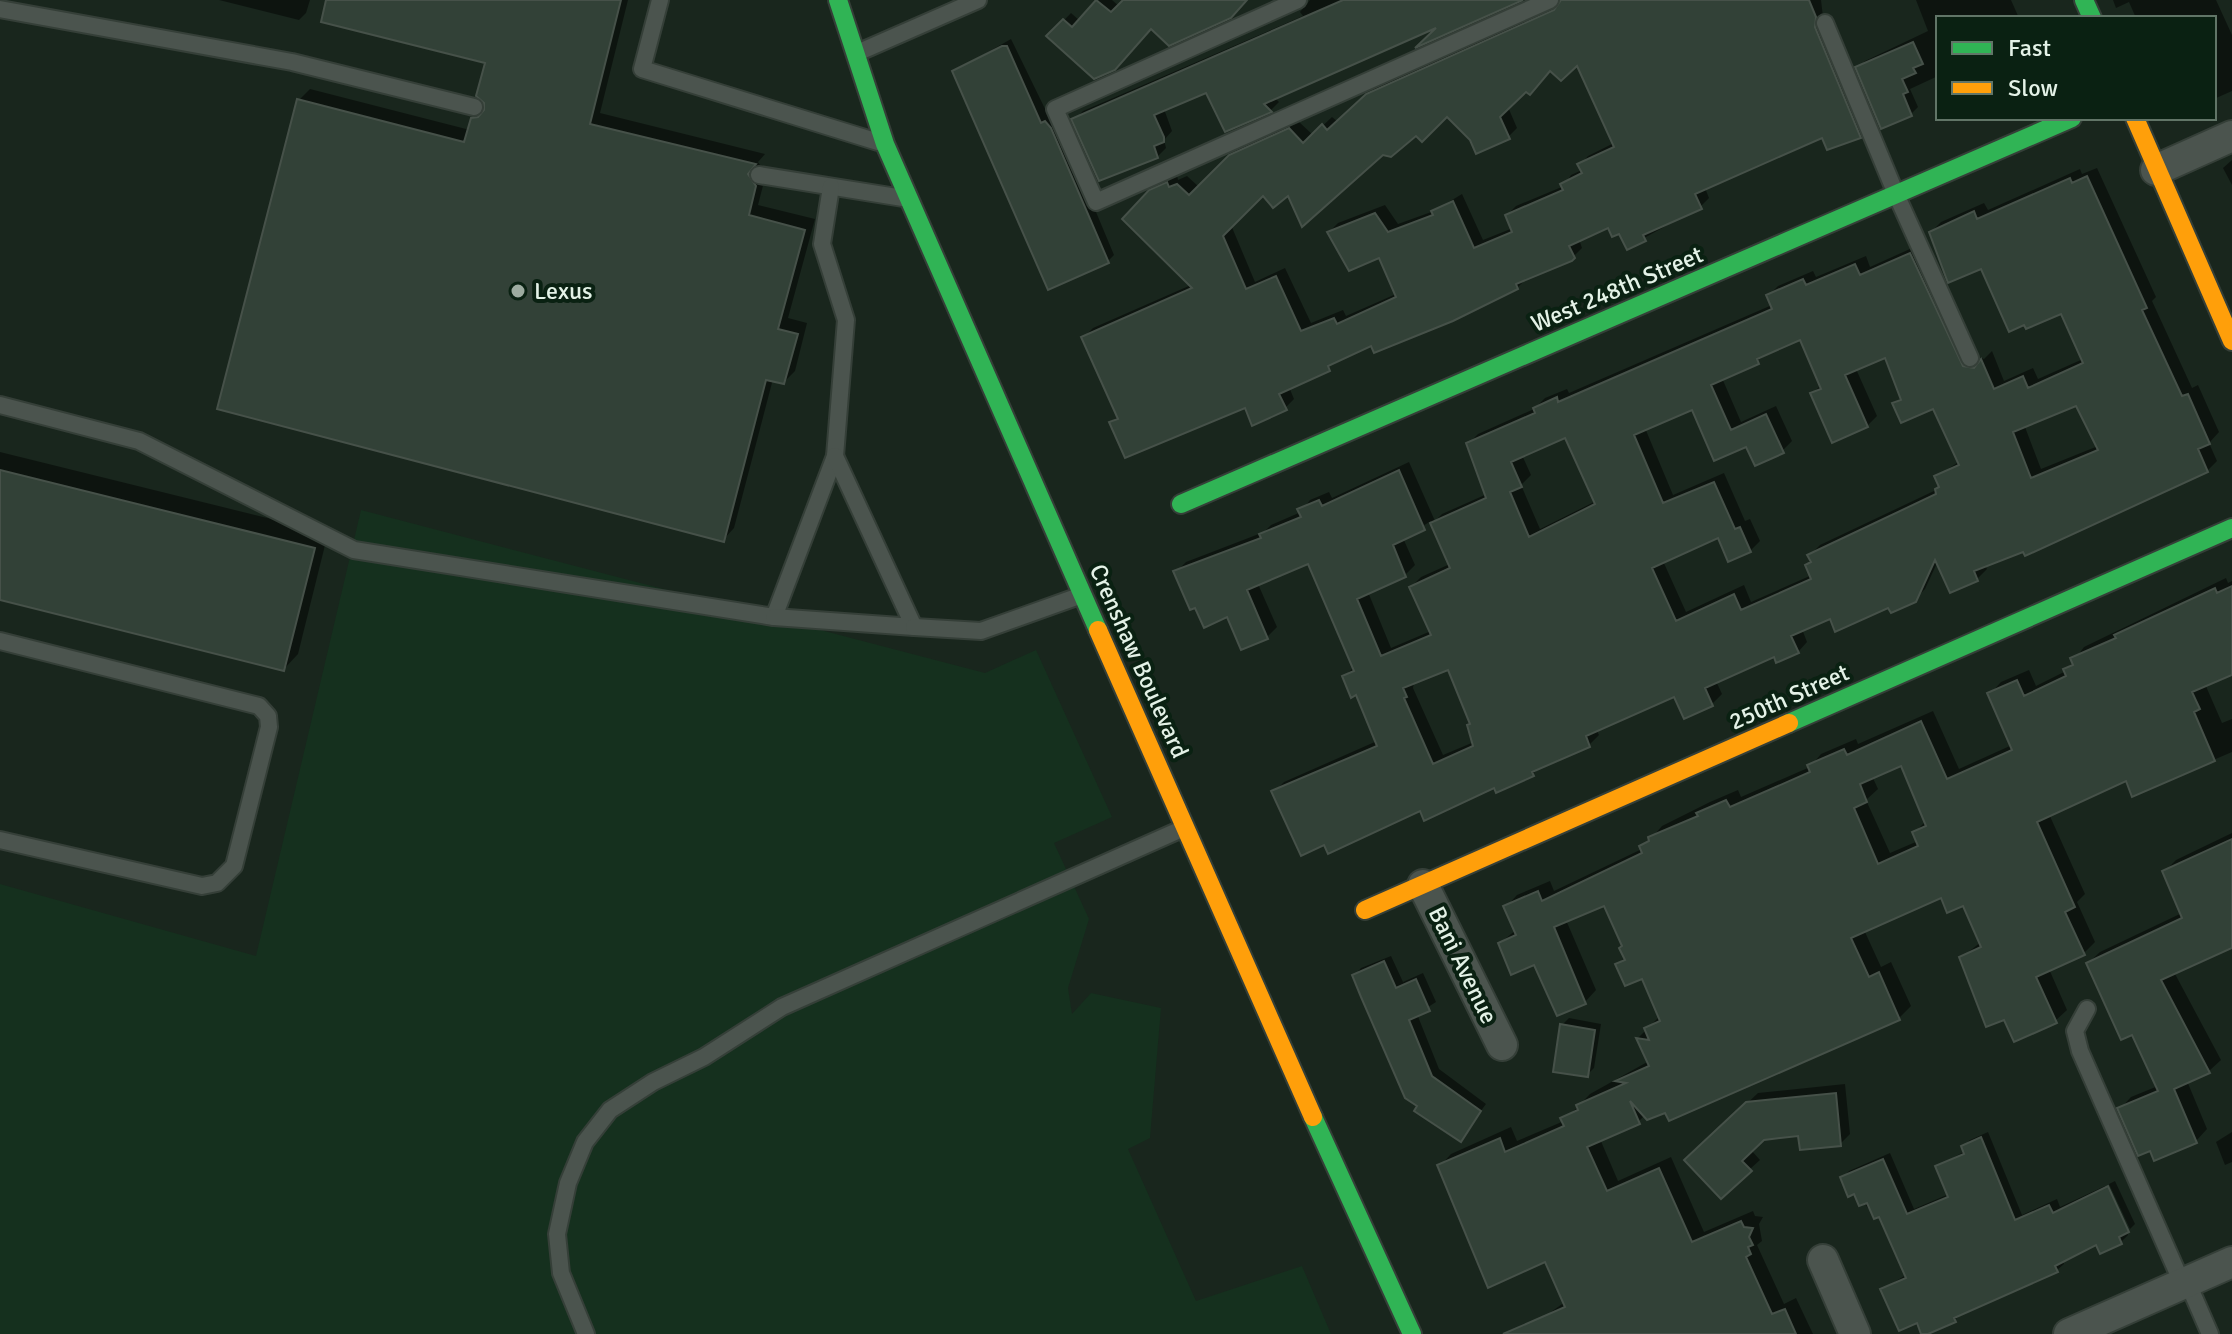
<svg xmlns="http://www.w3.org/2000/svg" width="2232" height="1334" font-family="Signika,sans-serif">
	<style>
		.built { fill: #15301e }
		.shadow { fill: #0007; fill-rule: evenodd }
		.building { fill: #324137; stroke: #465149; stroke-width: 2; fill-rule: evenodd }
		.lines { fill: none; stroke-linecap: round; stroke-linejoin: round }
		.lane-casing { stroke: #353f38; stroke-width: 20 }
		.street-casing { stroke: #353f38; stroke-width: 34 }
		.fast-casing { stroke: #353f38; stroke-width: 22 }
		.slow-casing { stroke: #353f38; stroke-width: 22 }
		.lane { stroke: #4b544e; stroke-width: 16 }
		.street { stroke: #4b544e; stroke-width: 30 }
		.fast { stroke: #30b455; stroke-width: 18 }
		.slow { stroke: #ff9f0a; stroke-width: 18 }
		.poi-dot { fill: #9daba0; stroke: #0a2112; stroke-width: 3 }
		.labels { text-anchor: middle; stroke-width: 8; stroke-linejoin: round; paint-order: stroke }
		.street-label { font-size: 24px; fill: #e4f2e7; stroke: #0a2112 }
		.poi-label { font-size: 24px; fill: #e4f2e7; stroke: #0a2112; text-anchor: start }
	</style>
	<rect width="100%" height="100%" fill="#19261d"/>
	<path class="built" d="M361,510l624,163 51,-23 76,167 -58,26 35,76 -21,69 4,26 19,-21 70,15 -11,130 -22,11 68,152 106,-35 29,68h-1331v-450l256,72z"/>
	<g class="shadow">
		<path d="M219,0h91l-4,13 -7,7z"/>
		<path d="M328,0h300l-28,113 165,41 -7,8 8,12 -8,31 57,14 -27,99 19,5 -12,48 -11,11 -11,-3 -39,149 -10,11 -425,-439 11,-11 160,41 3,-11 13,-12 1,-45z"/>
		<path d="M1099,0h13l35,31 -98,5 22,-23 9,8z"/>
		<path d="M1310,0h208l-75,23 -168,75 4,4 -8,8 -45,20 -19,-39 -43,18 8,22 -8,9 2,8 -9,9 -83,-37 9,-9 220,-95 -3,-4z"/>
		<path d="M1566,0h255l2,17 46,111 -9,9 -36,-2 -119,53 4,10 -9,9 -72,40 -8,-16 -11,-6 -30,14 3,9 -11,11 -45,20 -9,9 -145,56 -83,43 5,12 -9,9 -39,-2 -135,17 7,-7 -34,-79 9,-9 98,-43 -66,-66 36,-37 16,-7 1,5 9,-4 12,11 41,-40 58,-26 15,14 19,-18 6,5 39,-36zM1577,62l37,81 -26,13 -8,9 2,5 -11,5 -7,11 -48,20 -9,9 6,13 -30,12 -21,-46 -28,17 -36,13 -13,-19 -47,18 -9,9 51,23 16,39 -50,22 -3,-6 -32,13 -26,-55 -30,14 -24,-57 33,-32h25l94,-40 64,-39 25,25 36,-2 9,-9 -9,-21 43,-38z"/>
		<path d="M1916,0h95l8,18h-81v58l-28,13 8,18 -7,7 -53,-46 7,-7 63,-30z"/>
		<path d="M2113,0h103l16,35v56l-18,8v-81h-78l-7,-16 -13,6z"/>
		<path d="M1011,39l38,78 4,-2 5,6 56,134 -7,7 -152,-191z"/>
		<path d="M2232,160v25l-9,-17z"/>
		<path d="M2097,168l59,129 -4,4 40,87 6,-3 21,47 -10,11 8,18 -10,10 -222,94 2,4 -10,10 -39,-18 -13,28 -11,11 -83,16 -29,13 5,13 -9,10 -23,2 -59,27 6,13 -10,10 -36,-10 -80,35 3,6 -10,10 -48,21 -8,8 -208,69 -51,-51 10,-10 93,-41 -20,-48 -13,-16 10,-10 -44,-106 -52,23 19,43 -10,10 -39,-22 -52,-43 10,-10 78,-30 7,-7 30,-13 9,-12 19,-8 3,6 77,-36 26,59 7,-7 45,-20 -19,-50 10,-10 56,-25 11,-11 22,-9 2,4 203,-88 -4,-9 10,-10 35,-15 3,6 50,-21 4,11 51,-23 49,110 14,5 8,-8 12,30 29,-13 5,11 45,-20 -21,-48 -131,-79 10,-10 43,-19 4,7 92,-41 2,5zM1801,338l20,47 -9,9 55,32 10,-10 -21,-47 30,-13 16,41 -7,7 39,2 26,55 -24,16 4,9 -4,4 -116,55 -10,10 2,5 -5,5 5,10 -61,27 -7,-17 -58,27 -23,-51 56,-25 31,15 10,-10 -10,-22 -5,2 -21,-48 -51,22 -28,-67 48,-20 55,36 34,7 10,-10 -16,-35 -35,16 -19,-44zM2077,403l21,43 -57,23 -16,-42zM1566,436l30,65 -56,28 -19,-44 10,-10 -9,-20zM1431,521l19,43 -29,13 -10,10 20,44 -40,17 -23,-56 37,-17 10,-10 -12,-27zM1450,667l22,56 2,19 -31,13 -30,-67 1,-6z"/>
		<path d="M0,452l328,81 -30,121 -14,15 -284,-71z"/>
		<path d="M2226,578l2,5 4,-2v90l-27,13 17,39 10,-4v33l-98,42 -7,-15 -78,35 36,80 -8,8 18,40 -11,11 -35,16 18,41 -12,11 -50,-4 -43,-60 19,-15 -17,-38 -22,-8 -77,36 16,35 10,-5 20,44 -12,12 -229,101 -4,-9 -21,5 -7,7 -38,17 18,42 53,-24 33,75 49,-21 2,5 8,1 -4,7 3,17 -5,4 27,59 12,-6 17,36h-272v-15l24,-17 -19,-43 -106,-93 11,-12 60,-27 6,14 47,-20 26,-27 59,-33 -11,-23 22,-22 -17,-40 -25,-12 7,-7 -1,-11 -19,-43 -39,17 30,70 -11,12 -50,-39 -35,-20 16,-13 -10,-23 11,-12 33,-14 4,10 88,-42 20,-23 48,-24 28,-12 3,7 69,-30 11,-13 35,-15 2,5 75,-33 26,58 53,-24 -22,-51 11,-12 28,-12 7,16 30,-15 18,-24zM1902,764l24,57 -12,12 4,8 -28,12 -24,-53 12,-11 -6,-13z"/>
		<path d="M2232,833v112l-58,27 47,88 -12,11 -22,10 20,48 -11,12 -76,-32 11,-12 27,-11 -25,-54 -45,-69 12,-11 82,-39 -18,-41 12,-12z"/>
		<path d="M1391,956l12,26 20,-9 13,29 -19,12 22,55 47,35 -26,35 -40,-34 -65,-130 6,-7z"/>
		<path d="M1569,1018l32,6 -7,44 -7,7 -25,-50z"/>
		<path d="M1845,1084l5,50 -10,10 -40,-10 -37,4 -12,12 9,10 -10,9 -63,-9 71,-67z"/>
		<path d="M1988,1132l34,83 35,-16 3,8 45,-21 23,49 -7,7 -24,1 -35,17 2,4 -7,6 -94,42 -8,8h-37l-35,-31 23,-14 -26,-61 -5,2 -33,-38 7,-7 41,-18 24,56 35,-15 -12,-27 28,-16 -2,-4 7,-7z"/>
		<path d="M2232,1132v30l-7,3 -9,-23z"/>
		<path d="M2115,1181l20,43 -5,5 -21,-45z"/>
	</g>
	<g class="building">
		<path d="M326,0h295l-31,124 166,40 -8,10 8,12 -7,29 56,15 -27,99 20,5 -14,50 -18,-4 -42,162 -507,-133 80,-310 167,43 7,-24 7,-1 6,-7v-7l-8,-7 9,-33 -164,-41z"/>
		<path d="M1096,0l15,12 12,-12h124l-16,18 -62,28 -18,-17 -36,41 -21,9 -48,-43 17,-17 9,8z"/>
		<path d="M1343,0h180l-108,48 21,-20 -172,76 8,8 -47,20 -19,-39 -52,22 10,22v5l-10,4 4,12 -59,23 -28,-62z"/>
		<path d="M1561,0h248l7,17 -1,10 46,111 -34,12 -5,-12 -127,56 7,15 -59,26 3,6 -19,9 -8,-16 -7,3 -4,-9 -39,18 6,12 -3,3 -56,23 2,5 -65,32 -79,32 -3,-7 -43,20 2,5 -51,23 8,16 -35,16 -7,-18 -120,50 -16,-36 9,-3 -37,-82 111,-49 -70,-69 27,-29 18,-8 2,5 8,-3 12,11 40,-40 60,-27 14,15 19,-19 5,6 39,-36 188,-84zM1577,66l37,81 -37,17 5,9 -22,11 3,6 -58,25 7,17 -38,16 -21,-47 -22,10 2,4 -45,17 -13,-19 -48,19 22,39 30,-13 17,39 -59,27 -3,-6 -33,13 -25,-55 -30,13 -23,-53 40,-40 10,12 15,-12 14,31 81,-72 8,2 25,-21 6,6 25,-25 23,23 6,14 34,-15 -10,-22 26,-25 4,3 20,-24 11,10z"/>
		<path d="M1913,42l10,22 -10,4 3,5 -14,6 6,13 -5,2 9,22 -31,13 -26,-62z"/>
		<path d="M1002,46h5l34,77 4,-2 6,7 58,135 -61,27 -96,-219z"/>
		<path d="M2087,176l60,132 -5,2 40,86 6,-2 22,50 -12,5 10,23 -183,84 -2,-4 -49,19 4,10 -28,12 -15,-33 -19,42 -25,11 -3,-5 -53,24 -5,-13 -39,17 8,17 -23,10 -2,-6 -69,31 8,18 -29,13 -10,-22 -88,39 4,11 -58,25 2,4 -38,17 -2,-5 -70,33 -4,-10 -92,43 -4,-9 -23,11 -30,-65 106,-45 -21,-51 -5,3 -9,-22 12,-5 -46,-107 -61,26 21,49 -27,11 -14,-33 -23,11 -9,-20 -5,2 -17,-39 88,-33 -2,-4 42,-17 -4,-8 22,-9 3,6 77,-36 26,60 -32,15 13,32 -49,22 24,57 50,-21 -22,-48 41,-19 -20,-45 56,-25 -20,-55 69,-30 -2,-5 24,-11 1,5 214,-93 -6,-14 37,-16 3,6 49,-21 5,11 50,-22 53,113 11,2 7,-9 13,30 29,-13 5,12 55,-25 -22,-49 -35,15 -2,-4 -15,7 -28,-63 -33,14 -19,-51 45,-21 3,8 93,-41 2,5zM1800,340l21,49 -11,4 22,50 36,-16 -23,-52 40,-17 16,42 -9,3 9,20 32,-14 26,56 -25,11 5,11 -4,2 1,5 -129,61 4,7 -6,3 6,14 -70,31 -7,-16 -58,27 -24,-53 66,-30 10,24 23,-10 -11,-25 -5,2 -21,-47 -51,21 -29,-68 58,-25 22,51 32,-14 9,19 29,-13 -18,-39 -35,16 -20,-45 48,-21 -2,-5zM2076,406l22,44 -67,28 -18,-46zM1565,438l30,66 -66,33 -19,-45 12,-5 -11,-25zM1448,670l22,54 -3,1 6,21 -40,18 -29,-66 3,-1 -4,-9z"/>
		<path d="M0,470l315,78 -31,123 -284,-71z"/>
		<path d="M2232,586v89l-40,17 8,17 -6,3 21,49 -83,36 -6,-16 -89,41 38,85 -10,5 20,43 -49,22 21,46 -43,19 -10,-22 -18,7 -27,-70 22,-10 -18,-41 -16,7 -6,-15 -90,40 18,39 10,-5 21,48 -231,101 -4,-8 -18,7 -17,-19 10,23 -53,23 20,44 52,-23 33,74 49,-21 3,6 9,1 -4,9 4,8 -5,2 3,7 -5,3 26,57 13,-5 11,25h-293l62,-27 -20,-45 -57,26 -51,-123 63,-27 5,14 59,-26 -4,-8 18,-8 -2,-5 50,-22 -11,-2 34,-15 -13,-28 13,2 -5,-12 16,-7 -18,-42 -17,7 -10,-22 10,-4 -6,-12 3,-2 -18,-40 -50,21 32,77 -29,12 -23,-51 -23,10 -13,-32 18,-8 -13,-29 35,-15 4,10 100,-48 -3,-7 10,-5 -1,-4 50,-21 -2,-3 30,-13 4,7 80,-35 -3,-7 37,-16 3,6 74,-34 26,58 65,-29 -25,-57 30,-13 7,16 42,-20 -3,-7 10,-4 -3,-7 46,-20 -2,-3 101,-47 2,5zM1901,766l25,60 -14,6 6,14 -40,18 -24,-56 13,-6 -7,-18z"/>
		<path d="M2232,839v109l-71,32 49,93 -36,16 23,54 -43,18 -4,-10 -12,5 -21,-48 41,-17 -26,-56 -11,5 -35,-77 96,-45 -20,-47z"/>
		<path d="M1384,961l12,27 20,-9 14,32 -21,9 23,56 49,35 -20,31 -47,-31 3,-5 -12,-8 -44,-101 -9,-22z"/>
		<path d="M1560,1024l35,6 -7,47 -35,-5z"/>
		<path d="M1836,1093l5,53 -41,4 -2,-14 -34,4 -22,21 10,10 -31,28 -37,-39 62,-58z"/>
		<path d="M1981,1137l34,83 34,-15 4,8 55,-27 21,46 -10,5 3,7 -22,10 -4,-9 -41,21 3,6 -104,46 2,4 -28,12h-7l-4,-11 -18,8 -19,-42 26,-11 -27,-61 -5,2 -7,-16 -8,3 -5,-12 -6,3 -8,-20 43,-18 24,55 41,-17 -13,-31 29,-12 -3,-8z"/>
	</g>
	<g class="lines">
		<g class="lane-casing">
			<g id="lane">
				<path d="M660,0l-18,69 236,73"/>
				<path d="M1298,0l-243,109 41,93 454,-202"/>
				<path d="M0,9l292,53 182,45"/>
				<path d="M1825,23l71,171 74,164"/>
				<path d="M857,53l121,-53"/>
				<path d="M759,175l144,23"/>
				<path d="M0,405l139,36 215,109 420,67 61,-161 11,-136 -24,-76 9,-57"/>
				<path d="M774,617l140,10 -79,-171"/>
				<path d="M914,627l67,4 101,-36"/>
				<path d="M0,641l259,65 9,10 1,11 -35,139 -17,17 -15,3 -202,-46"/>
				<path d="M2087,1009l-12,22 5,20 102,232"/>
				<path d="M2187,1281l23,53"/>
				<path d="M586,1334l-25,-61 -4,-39 11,-51 17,-41 25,-32 43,-28 51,-25 78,-50 402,-179"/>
			</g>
		</g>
		<g class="street-casing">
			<g id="street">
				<path d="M2156,170l76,-34"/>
				<path d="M1423,885l79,160"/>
				<path d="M1823,1260l32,74"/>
				<path d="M2069,1334l163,-72"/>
			</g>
		</g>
		<g class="fast-casing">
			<g id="fast">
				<path d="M838,0l47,144 213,486"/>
				<path d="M2084,0l8,18"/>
				<path d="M1181,504l891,-386"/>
				<path d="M1789,723l443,-195"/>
				<path d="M1313,1117l99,217"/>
			</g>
		</g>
		<g class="slow-casing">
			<g id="slow">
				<path d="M2135,118l97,223"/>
				<path d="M1098,630l215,487"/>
				<path d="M1365,910l424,-187"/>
			</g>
		</g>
		<use href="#lane" class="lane"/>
		<use href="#street" class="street"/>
		<use href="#fast" class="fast"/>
		<use href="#slow" class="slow"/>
	</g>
	<circle class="poi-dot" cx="518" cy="291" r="8"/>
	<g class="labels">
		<g class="street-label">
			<text transform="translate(1617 289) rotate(-23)" y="8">West 248th Street</text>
			<text transform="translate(1139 661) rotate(66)" y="8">Crenshaw Boulevard</text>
			<text transform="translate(1789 697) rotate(-24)" y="8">250th Street</text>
			<text transform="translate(1463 965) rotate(64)" y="8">Bani Avenue</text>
		</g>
		<g class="poi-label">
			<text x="534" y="299">Lexus</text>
		</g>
	</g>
	<rect x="1936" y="16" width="280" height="104" fill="#0a2112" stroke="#617567" stroke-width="2"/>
	<rect x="1952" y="42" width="40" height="12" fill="#30b455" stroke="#617567" stroke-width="2"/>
	<text x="2008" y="56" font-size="24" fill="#e4f2e7">Fast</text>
	<rect x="1952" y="82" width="40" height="12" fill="#ff9f0a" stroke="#617567" stroke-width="2"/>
	<text x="2008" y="96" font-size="24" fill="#e4f2e7">Slow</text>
</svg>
